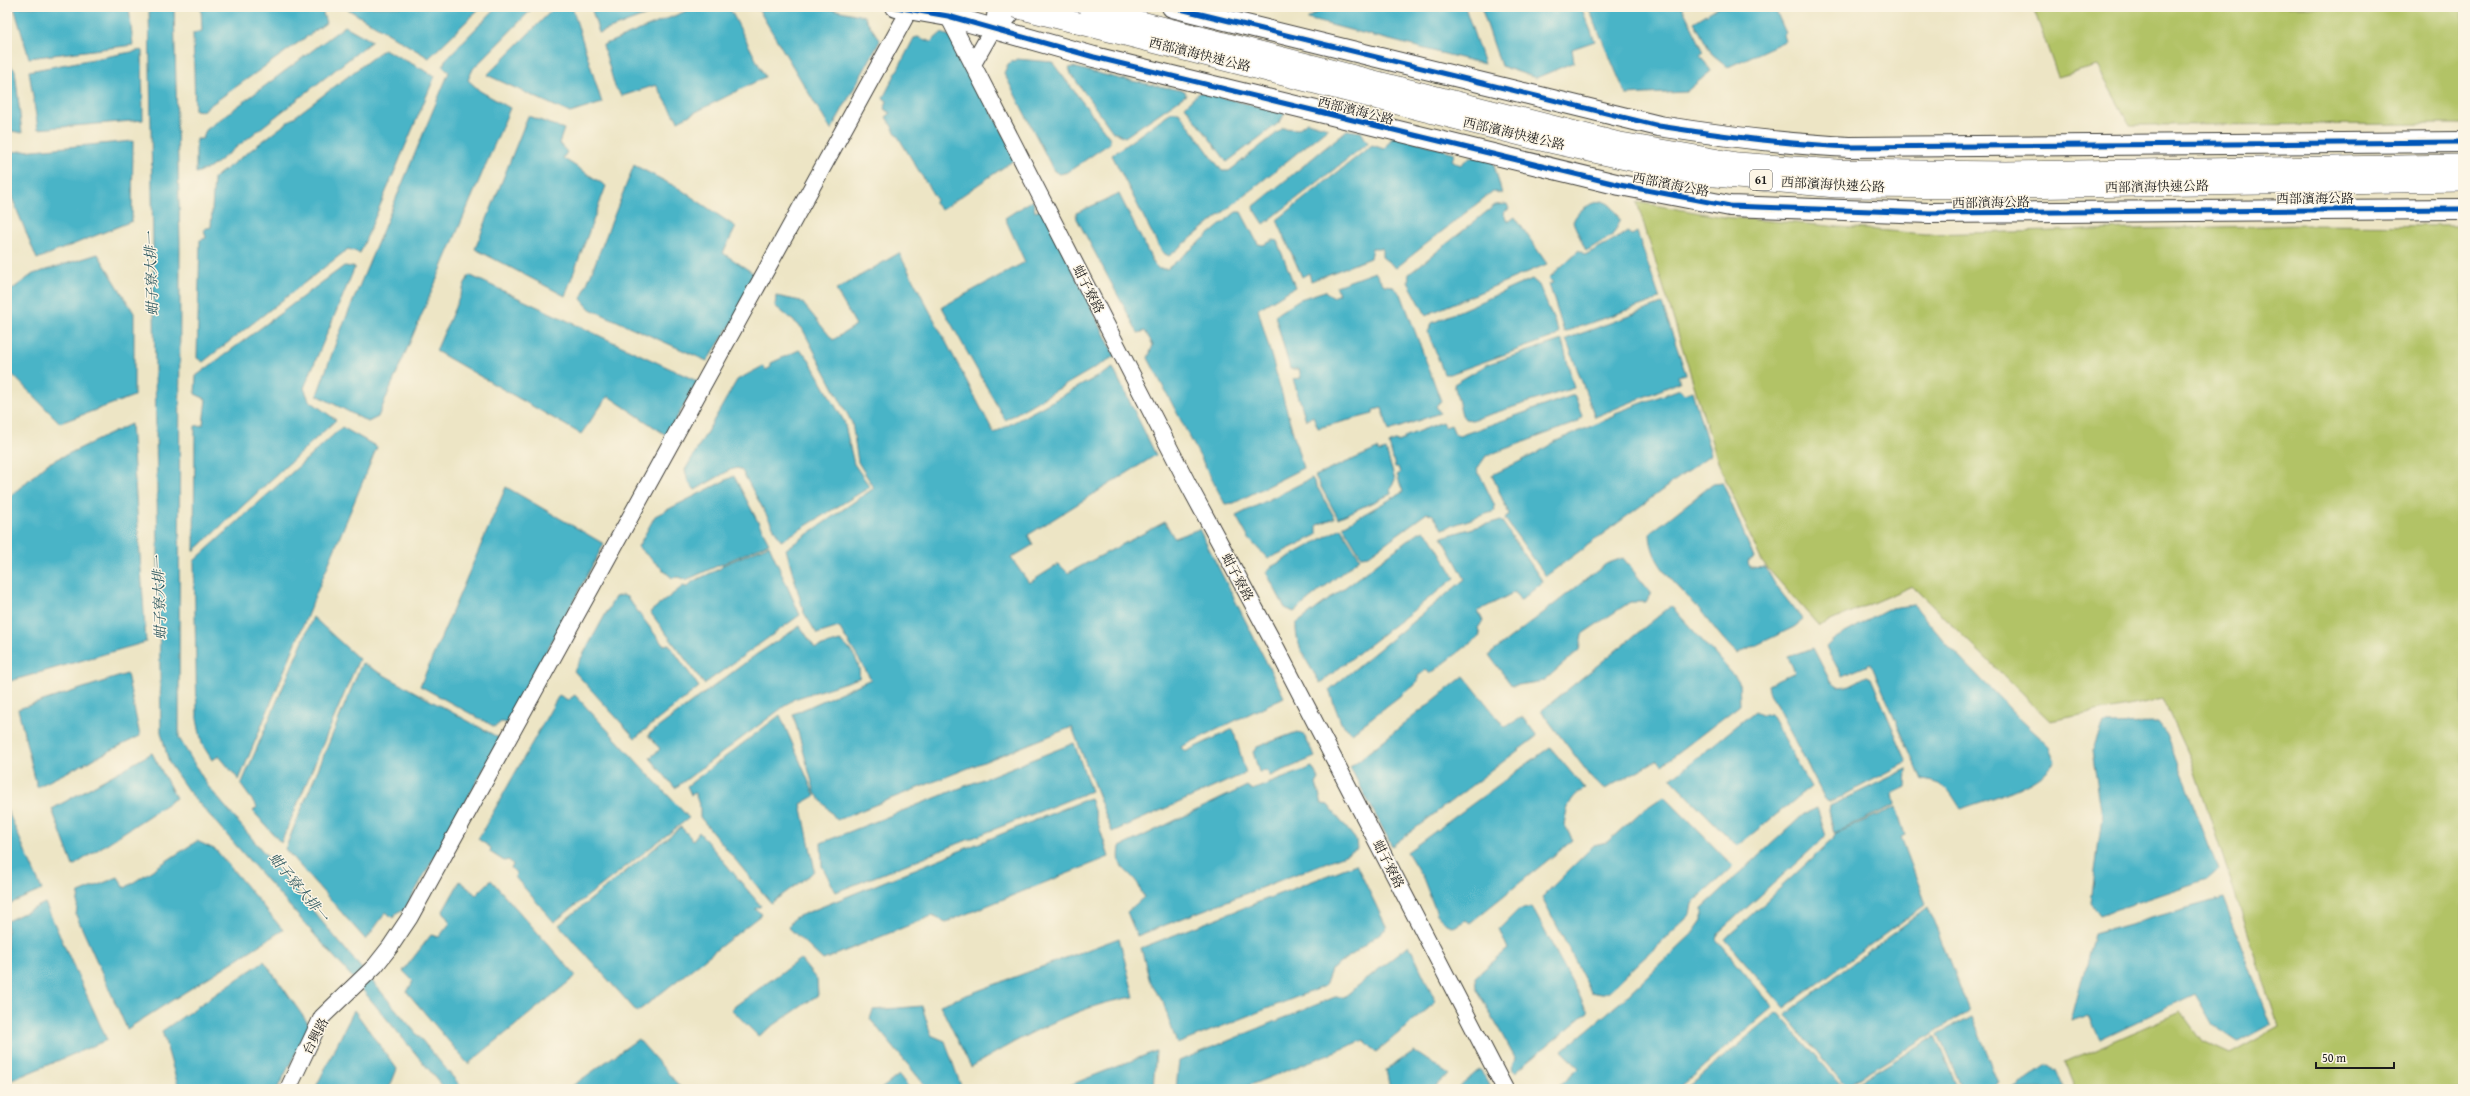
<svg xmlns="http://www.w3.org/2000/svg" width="2470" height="1096" font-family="'Gentium Book Plus','Noto Serif TC',serif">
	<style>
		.green { fill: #b2c366; stroke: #677041 }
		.water { fill: #4ab4c7; stroke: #336872 }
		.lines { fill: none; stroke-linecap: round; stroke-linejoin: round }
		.tertiary-casing { stroke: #3b3a35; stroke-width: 18 }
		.primary-casing { stroke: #3b3a35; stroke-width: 22 }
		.trunk-casing { stroke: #3b3a35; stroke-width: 22 }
		.tertiary { stroke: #fff; stroke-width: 16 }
		.primary { stroke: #fff; stroke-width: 20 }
		.trunk { stroke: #fff; stroke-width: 21 }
		.trunk-bridge-casing { stroke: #3b3a35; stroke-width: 22; stroke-linecap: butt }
		.trunk-bridge { stroke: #fff; stroke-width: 21 }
		.cycleway-casing { stroke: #fcf5e5; stroke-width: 8 }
		.cycleway { stroke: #0057b8; stroke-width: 5 }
		.labels { text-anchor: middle; stroke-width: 3; stroke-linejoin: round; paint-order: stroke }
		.shield { fill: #fcf5e5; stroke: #5f5d58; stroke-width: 1 }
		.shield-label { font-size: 12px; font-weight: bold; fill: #1c1c1c }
		.street-label { font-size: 13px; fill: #1c1c1c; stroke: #fcf5e5 }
		.water-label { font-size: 14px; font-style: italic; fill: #2e5960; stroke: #fcf5e5 }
	</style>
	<rect width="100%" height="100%" fill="#fcf5e5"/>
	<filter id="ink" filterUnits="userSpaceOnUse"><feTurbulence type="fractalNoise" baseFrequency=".025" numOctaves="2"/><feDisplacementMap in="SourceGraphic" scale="8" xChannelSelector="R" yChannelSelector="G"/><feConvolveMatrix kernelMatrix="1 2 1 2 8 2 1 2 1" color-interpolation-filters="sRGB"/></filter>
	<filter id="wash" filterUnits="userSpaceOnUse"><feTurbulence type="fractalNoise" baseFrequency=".012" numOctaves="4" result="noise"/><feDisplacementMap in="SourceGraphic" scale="16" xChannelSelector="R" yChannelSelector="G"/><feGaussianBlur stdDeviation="0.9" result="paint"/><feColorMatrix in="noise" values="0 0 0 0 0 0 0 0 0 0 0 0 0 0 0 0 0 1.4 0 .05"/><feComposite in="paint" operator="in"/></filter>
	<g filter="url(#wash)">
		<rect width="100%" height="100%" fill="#ede5c5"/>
		<g class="green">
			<path d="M2033,7h430v117l-333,1 -33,-59 -39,11z"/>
			<path d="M1637,202l86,15 202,17 380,-9 158,1v863h-387l-11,-27 116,-50 21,29 28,13 49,-27 -89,-270 -27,-58 -113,22 -138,-135 -93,40 -57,-64 -44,-100z"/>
		</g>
		<g class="water">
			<path d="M14,7h115l4,38 -104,13z"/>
			<path d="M149,7h25l6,234 -1,497 28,47 256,304h-18l-94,-113 -162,-184 -20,-29 -8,-31z"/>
			<path d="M201,7h120l5,16 -124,88 -7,-1 -2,-77 9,-2z"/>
			<path d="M344,7h137l-52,51z"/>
			<path d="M497,7h37l-61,62 -5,11 12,11 30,17 -132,309 -10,5 -51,-27 21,-58 111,-265 -6,-5 2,-7z"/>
			<path d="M555,7h17l30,96 -32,10 -83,-38z"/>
			<path d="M591,7h77l-69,26z"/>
			<path d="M696,7h33l36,70 -87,44 -22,-36 -34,11 -7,-9 -12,-42z"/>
			<path d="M757,7h65l42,9 16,25 -49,89z"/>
			<path d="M1325,7h140l19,57 -177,-45z"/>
			<path d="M1481,7h100l14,34 -23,8 2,13 -38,16 -35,-12z"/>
			<path d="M1588,7h94l22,45 -4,3 11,16 -25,21 -60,3z"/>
			<path d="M1718,7h56l12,26 -3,2 2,6 -57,26 -16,-13 -18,-32z"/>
			<path d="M345,26l27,15 -162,127 -14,5v-34h6l4,-9z"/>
			<path d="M941,33l9,3 67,122 -76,52 -6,-7 1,-4 -50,-82 5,-4 -7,-4 3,-8 -4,-3 31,-60 4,-1 13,5z"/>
			<path d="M384,49l51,27 -75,177 -12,-4 -145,113 -6,-4 3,-118 6,-2 -2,-9 7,-2 3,-49z"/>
			<path d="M142,50l1,70 -105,9 -9,-58z"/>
			<path d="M1017,59l35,3 58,76v5l-42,29 -8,2 -6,-3 -50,-98 4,-9z"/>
			<path d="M7,62l8,8 7,63 -15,-3z"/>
			<path d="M1073,67l48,12 64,12 1,4 -61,42 -12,-5 -42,-58 -2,-6z"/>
			<path d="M1200,92l85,21 -5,9 -53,40 -42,-56z"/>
			<path d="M1171,112h8l43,59h7l54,-43 15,1 9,-7 21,6 -159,128 -6,-3 -5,-8 -46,-90z"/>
			<path d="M528,116l36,13 -5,14 8,9 -4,6 43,28 -41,110 -90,-47z"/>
			<path d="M1347,130l14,2 7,11 -104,81 -11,-17z"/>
			<path d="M1394,135l61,18 -3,7 8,5 10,-8h22l10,37 -9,-3 -97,77 -14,-11v-9h-10l-2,10 -59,23 -2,-8 -7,4 -25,-57 95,-75 12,4z"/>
			<path d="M133,141l-1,80 -95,38 -25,-61v-46z"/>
			<path d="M634,165l46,24 56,38 -13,26 39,26 -55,82 -117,-52 -9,-10z"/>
			<path d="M1119,194l35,70 5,5h8l69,-57h5l17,32 5,1 11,-5 3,1 18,46 -37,22 45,159 -69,35 -9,1 -77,-146 5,-13 -8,-14 -7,2 -61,-114 -1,-6z"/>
			<path d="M1033,200l2,12 8,-3 72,147 -110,64 -63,-113 83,-45 -20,-44z"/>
			<path d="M1602,201c10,3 14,10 18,20l-7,14 -27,16 -13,-29c5,-13 16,-18 29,-21z"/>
			<path d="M1507,204l2,5 -6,4 5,9 7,-5 32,47 -121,51 -18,-33 1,-8 86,-69z"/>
			<path d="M1628,232l4,3 5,-3 23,67 -96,33 -15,-48 4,-1 -4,-5 30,-28 6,5z"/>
			<path d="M899,253l95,180 119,-65 43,87 -128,80 5,10 -22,13 18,25 30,-19 9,9 97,-51 9,16 25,-9 85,168 -103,50 4,5 48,-23 13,44 -134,59 -40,-105 -235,93 -22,-27 -22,-79 78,-35 -32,-52 -22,7 -13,-21 -18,-64 88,-61 -16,-26 -6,-39 -50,-95 -27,-22 1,-10 25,5 32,39 23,-15 -20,-35z"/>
			<path d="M98,254l36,59v83l-74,27 -53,-54v-76l26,-19z"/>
			<path d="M344,266l11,1 -51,121 5,12 27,20 -142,131 1,-125 8,-1 3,-26 -11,-5 1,-18z"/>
			<path d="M1375,272l9,13 8,1 9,8 40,107 -5,5 4,7 -51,18 -7,-23 -9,2v4l-55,14 -5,-12 -7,4 -13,-41 8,-1 -2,-9h-9l-15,-54 25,-16 25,-8 7,6 7,-3 -3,-8z"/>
			<path d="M469,275l230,107 -33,53 -58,-39 -27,38 -145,-83z"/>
			<path d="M1532,279l7,6 20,48 -3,3 -106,38h-6l-16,-42 4,-9z"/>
			<path d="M1662,304l24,70 -8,2 2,6 -85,35 -29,-78z"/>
			<path d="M1562,340l12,48 -102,32 -7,-1 -3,-4 -8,-31 34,-20z"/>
			<path d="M799,350l7,5 38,66 10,43 16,23 -89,54 -39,-70 -4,-3 -8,2 -35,20 -7,-8 -3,-12 52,-90 26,-14 3,4 5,-3v-4z"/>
			<path d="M1680,389l4,5 8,-3 19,63 -165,122 -41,-57 4,-5 -17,-39 45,-22 19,-12 59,-25v-3z"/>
			<path d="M1571,396h4l7,20 -4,6 -92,34 -9,13 17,35 1,7 -53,18 -9,-14 -6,-2 -58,42 -8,1 -18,-30 60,-34 -6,-17 3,-2 -2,-6h-3l-6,-23 8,-4 1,2 7,-3 -1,-2 38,-15 3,5 6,-2 4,9 4,2z"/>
			<path d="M131,424l15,218 -139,40v-183l40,-35z"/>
			<path d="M342,427l35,20 -138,333 -20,-24 -7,4 -10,-16 -5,-25 -3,-158z"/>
			<path d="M1377,449l2,3 7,-2 9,30 -5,8 1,6 -53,24 -23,-42z"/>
			<path d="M734,476l35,67 -83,37 -8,-3 -6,1 -34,-31 17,-31z"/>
			<path d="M1312,478l23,40 -18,7v10l-49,24 -19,-20 -13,-23z"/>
			<path d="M1723,483l31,75 -6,3 1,6 17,1 10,18 27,34 -9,7 -56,27c-15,-13 -26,-30 -39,-45 -19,-22 -49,-44 -49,-76l63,-49z"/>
			<path d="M506,487l98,57 -96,179 -7,-1 -6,5 -75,-41z"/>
			<path d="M1501,520l42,62 -23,19 -5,-9 -37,19 5,10 -5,7 2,8 -50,38 -4,-4 -8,6v6l-66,51 -11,-10 -12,-33 136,-111 -23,-42z"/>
			<path d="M1341,528l19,30 -66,54 -9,-4 -19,-36 5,-5z"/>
			<path d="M1424,530l7,7 24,41 -135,105c-11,-19 -25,-36 -24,-59l123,-92z"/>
			<path d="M769,545l31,70 -96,69 -54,-72 33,-26 4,1 5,-5 29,-14 2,-3z"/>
			<path d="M1623,558l28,35 -5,9h-16l-48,32 -3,16 -35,31 -32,5 -23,-31 117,-91z"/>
			<path d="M622,595l5,2 36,48 6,-1 30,43 -64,51 -61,-67 41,-74z"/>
			<path d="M1914,605l31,37 72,74 31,29 7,16c-18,26 -65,37 -94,48 -13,-20 -14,-26 -39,-29l-51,-116 -29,12 -16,-29 8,-8 57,-31z"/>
			<path d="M1671,606l68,75 1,24 -78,60 -5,-5 -52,29 -10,-7 -54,-71z"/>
			<path d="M313,617l46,42 -78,184 -28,-32 4,-4 -16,-22z"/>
			<path d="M800,626l15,22 25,-7c11,7 22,24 19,37l-65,21 -119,89 -25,-30 10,-9 -12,-14 109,-81z"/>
			<path d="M1813,648l17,33 8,6 9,-1 20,-10 4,2 36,84 -78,41 -4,-4 -56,-108 -1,-6 27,-13 -7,-15z"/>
			<path d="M362,663l139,76 -97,172h-5l-6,7 -7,-6 -20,28 -81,-91z"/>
			<path d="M127,674l13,62 -103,51 -19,-78z"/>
			<path d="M1464,676l41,51 18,-10 14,19 -145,110 -42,-79z"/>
			<path d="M559,695l9,5 7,-5 114,123 -135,104 -39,-45 1,-4 -5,-5 2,-3 -4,-5 -5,1 -14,-9 1,-4 -13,-9z"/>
			<path d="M1755,711l6,4h10l40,72 -74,59 -66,-67z"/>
			<path d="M780,715l35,81 -14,8 13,62v5l-4,4 -39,28 -71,-86v-9l-5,-15 -4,2 -4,-9z"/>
			<path d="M2158,723l9,12 51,135 -10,9 -108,36 -9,-12 11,-87 -10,-65 11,-27z"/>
			<path d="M1297,732l7,3 11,22 -45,19 -3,-5 -8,1 -6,-20 4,-5z"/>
			<path d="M1074,743l17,48 -255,101 -14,-26 -1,-23z"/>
			<path d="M1550,747l35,42c-16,8 -18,19 -21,36l9,15 -103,83 -4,-3 -12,7 -8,-3 -9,-10 -14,-36 -16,-26z"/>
			<path d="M152,753l24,45 -103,68 -21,-57z"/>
			<path d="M1312,767l7,12 -3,5 6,20 6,1 28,35 1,9 -12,6 -208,81 -10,-24 17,-15c-3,-5 -5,-13 -9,-17 -12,-14 -18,-11 -15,-33l127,-61 5,4z"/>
			<path d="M1907,769l-1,18 -13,6 2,12 -61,28 -5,-23 1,-4z"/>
			<path d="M1664,796l69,70 -41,38 -2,11 -81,76 -8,3 -10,-2 -49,-95 52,-52 13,-3 35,-31z"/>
			<path d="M1090,798l19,59 -163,65 -14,-6 -109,44 -35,-33 6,-9z"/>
			<path d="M1896,807l9,28 -4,2 25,67 -142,104 -59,-69 108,-100 3,-6z"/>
			<path d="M1817,808l9,28 -107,97 -3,6 57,68 -96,82h-121l23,-22 -17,-16 62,-52 68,-65 10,-14v-12l102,-94z"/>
			<path d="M7,809l35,81 -35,15z"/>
			<path d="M681,827l12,13 6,-8 62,74 -6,3 7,5 -125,98 -78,-87z"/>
			<path d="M197,841l19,9 67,80 -156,99 -51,-114 3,-22 39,-16 7,11z"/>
			<path d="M1356,864l31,64 -56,42 -6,16 -148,58 -14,-42 -13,-20 -9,-34z"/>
			<path d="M491,880l85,96 -108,88 -61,-72 6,-11 -10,-10 28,-36 8,2 11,-14 -7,-12 17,-30 16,14z"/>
			<path d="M2223,898l48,126 -33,18 -25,-17 -18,-31 -95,45 -11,-24 -18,6 23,-87z"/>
			<path d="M45,903l62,137 -100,42v-161z"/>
			<path d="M1532,907l56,105 -73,60 -4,-4 4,-10 -39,-70 -1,-11 33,-28 -9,-20 19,-19z"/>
			<path d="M1928,907l41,104 -123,75 -61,-72z"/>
			<path d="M1119,938l15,59c-57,8 -114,41 -163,70l-31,-62z"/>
			<path d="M1409,945l27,57 -60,50 -12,-12 -124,49h-64l3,-28 156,-64h9z"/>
			<path d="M800,959l17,21 1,15 -60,41 -27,-27z"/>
			<path d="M264,961l46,65 -33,63h-95l-5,-7 -15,-51z"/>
			<path d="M922,1006l9,29 14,6 17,48h-34l-58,-70 3,-9z"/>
			<path d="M354,1010l43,59 -8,20h-74z"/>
			<path d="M1777,1012l65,74 -4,3h-153z"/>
			<path d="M1972,1016l27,66 -10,7h-19l-1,-2 -7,2 -24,-55z"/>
			<path d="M1935,1036l23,53 -109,-1z"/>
			<path d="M638,1039l44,50h-114z"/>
			<path d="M1156,1051l-3,38h-93z"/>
			<path d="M1414,1051l35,24 -17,14h-42l-4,-19z"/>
			<path d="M2047,1065l11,8 7,16h-52z"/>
			<path d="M1480,1069l11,20h-34z"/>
			<path d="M899,1075l11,14h-29z"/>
		</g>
	</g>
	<g filter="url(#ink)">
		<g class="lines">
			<g class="tertiary-casing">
				<g id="tertiary">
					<path d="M948,8v8l240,468 89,165 228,440"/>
					<path d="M994,27l2,-20"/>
					<path d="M973,64l21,-37 13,-8 10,-12"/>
					<path d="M288,1089l34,-72 53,-51 15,-19 20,-30 501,-910"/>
				</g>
			</g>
			<g class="primary-casing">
				<g id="primary">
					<path d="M896,7l52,9 146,41 526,128 110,21 199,7 534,-4"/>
					<path d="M1172,7l487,119c63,10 126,18 191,21l613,-5"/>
				</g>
			</g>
			<g class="trunk-casing">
				<g id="trunk">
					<path d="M1082,7l533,135 122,21 100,7 169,2 457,-7"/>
					<path d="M1078,23l458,116 134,30 34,6 132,12 170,1 457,-7"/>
				</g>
			</g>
			<use href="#tertiary" class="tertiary"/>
			<use href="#primary" class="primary"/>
			<use href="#trunk" class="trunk"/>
			<g class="trunk-bridge-casing">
				<path id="trunk-bridge" d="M1015,7l63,16"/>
			</g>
			<use href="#trunk-bridge" class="trunk-bridge"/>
			<g class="cycleway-casing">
				<g id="cycleway">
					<path d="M896,7l52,9 146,41 526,128 110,21 199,7 534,-4"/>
					<path d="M1172,7l487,119c63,10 126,18 191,21l613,-5"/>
				</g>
			</g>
			<use href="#cycleway" class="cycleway"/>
		</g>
	</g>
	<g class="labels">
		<rect class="shield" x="1750" y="170" width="22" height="20" rx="3"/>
		<g class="shield-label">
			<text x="1761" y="184">61</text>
		</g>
		<g class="street-label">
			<text transform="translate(1200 54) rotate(14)" y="5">西部濱海快速公路</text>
			<text transform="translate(1356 110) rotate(14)" y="5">西部濱海公路</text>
			<text transform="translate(1514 133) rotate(13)" y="5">西部濱海快速公路</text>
			<text transform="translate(1671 184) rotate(11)" y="5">西部濱海公路</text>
			<text transform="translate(1833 184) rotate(3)" y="5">西部濱海快速公路</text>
			<text transform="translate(2157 186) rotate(-1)" y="5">西部濱海快速公路</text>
			<text x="2315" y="203">西部濱海公路</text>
			<text transform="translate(1991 202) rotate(-1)" y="5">西部濱海公路</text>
			<text transform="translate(1089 289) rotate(63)" y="5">蚶子寮路</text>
			<text transform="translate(1238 577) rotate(62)" y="5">蚶子寮路</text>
			<text transform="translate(1389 864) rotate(63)" y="5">蚶子寮路</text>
			<text transform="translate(315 1036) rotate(-62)" y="5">台興路</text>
		</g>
		<g class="water-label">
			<text transform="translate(151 274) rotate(-92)" y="5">蚶子寮大排一</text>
			<text transform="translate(159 598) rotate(-92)" y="5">蚶子寮大排一</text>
			<text transform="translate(299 887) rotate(50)" y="5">蚶子寮大排一</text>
		</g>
	</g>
	<rect width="2470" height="1096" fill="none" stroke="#fcf5e5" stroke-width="24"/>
	<path d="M2316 1062v6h78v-6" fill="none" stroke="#1c1c1c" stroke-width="2"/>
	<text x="2322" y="1062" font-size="12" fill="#1c1c1c" stroke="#fcf5e5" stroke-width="3" paint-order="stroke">50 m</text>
</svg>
